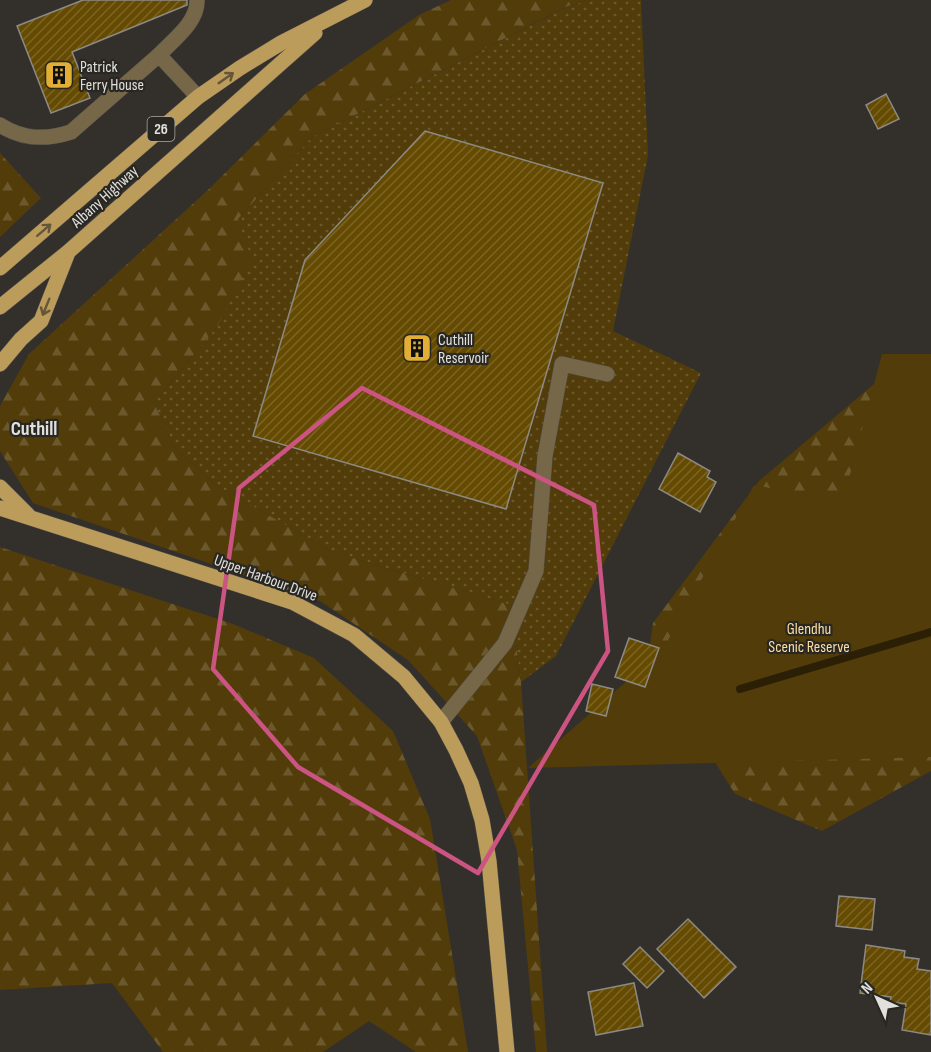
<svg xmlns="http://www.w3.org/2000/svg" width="931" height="1052" font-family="'Sofia Sans Condensed',sans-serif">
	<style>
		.grass { fill: url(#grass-dots) }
		.forest { fill: url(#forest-firs) }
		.park { fill: #523c09 }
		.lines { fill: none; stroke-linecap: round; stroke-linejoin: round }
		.stream { stroke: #2b2006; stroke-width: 8 }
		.building { fill: url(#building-hatch); stroke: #8c8a84; stroke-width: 1.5 }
		.minor-casing { stroke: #4f4c48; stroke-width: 16 }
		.major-casing { stroke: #4f4c48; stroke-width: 16 }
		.minor { stroke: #776749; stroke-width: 15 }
		.major { stroke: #bc9c5a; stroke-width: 15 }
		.oneway { stroke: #645638 }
		.marked { fill: none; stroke: #cc5482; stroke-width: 4.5; stroke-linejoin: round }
		.labels { text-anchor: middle; stroke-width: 4.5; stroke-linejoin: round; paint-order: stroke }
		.shield { fill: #292722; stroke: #aaa8a5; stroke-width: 1.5 }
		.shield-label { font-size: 15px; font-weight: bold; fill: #e2e0dd }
		.poi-label { font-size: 16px; fill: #e2e0dd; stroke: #292722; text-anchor: start }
		.street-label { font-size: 16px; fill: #e2e0dd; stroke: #292722 }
		.park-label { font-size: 16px; fill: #fcdea2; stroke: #292722 }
		.quarter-label { font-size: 20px; font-weight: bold; fill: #e2e0dd; stroke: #292722 }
	</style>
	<defs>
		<pattern id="grass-dots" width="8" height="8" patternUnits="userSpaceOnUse" patternTransform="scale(1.5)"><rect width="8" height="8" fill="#523c09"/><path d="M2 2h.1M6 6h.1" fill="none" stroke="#6b582c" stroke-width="1.8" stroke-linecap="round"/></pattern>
		<pattern id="forest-firs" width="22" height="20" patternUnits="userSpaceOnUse" patternTransform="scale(1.5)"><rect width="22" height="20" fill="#523c09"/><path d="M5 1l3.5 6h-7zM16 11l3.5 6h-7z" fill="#6b582c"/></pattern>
		<pattern id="building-hatch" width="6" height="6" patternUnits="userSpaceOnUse" patternTransform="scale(1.5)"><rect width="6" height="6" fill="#654a01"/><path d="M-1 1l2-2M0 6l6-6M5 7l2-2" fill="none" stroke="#7b6426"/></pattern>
	</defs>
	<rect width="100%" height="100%" fill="#33302c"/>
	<path class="grass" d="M590,0h51l7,155 -35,176 88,42 -145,283 -35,26 -10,-77 -178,-53 -114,-65 -44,-39 -21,-45 62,-75 22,-109 74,-82 257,-131z"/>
	<g class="forest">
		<path d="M451,0h139l-22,6 -256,131 -74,82 14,41 -36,68 -62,75 21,45 44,39 114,65 178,53 10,77 26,370h-11l-19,-202 -40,-114 -69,-76 -88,-59 -287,-98 -33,-52v-45l29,-52 180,-165 96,-95 114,-79z"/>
		<path d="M0,153l41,45 -41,39z"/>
		<path d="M906,357l25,2v412l-109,60 -87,-37 -45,-72 -47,-27 10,-72 106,-142z"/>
		<path d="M0,547l233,77 81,34 79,73 37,88 38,233h-52l-47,-31 -46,31h-160l-51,-69 -112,7z"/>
	</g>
	<path class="park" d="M882,354h49v403l-403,11 135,-119 91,-164 89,16z"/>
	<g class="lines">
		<path class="stream" d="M740,689l191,-57"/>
	</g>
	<g class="building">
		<path d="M83,0h104v5l-115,47 18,46 -39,15 -34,-87z"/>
		<path d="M886,94l13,25 -21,10 -12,-24z"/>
		<path d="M425,131l178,52 -97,326 -253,-73 52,-176z"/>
		<path d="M678,453l32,18 -3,6 9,5 -16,30 -41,-23z"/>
		<path d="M629,638l30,10 -14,39 -30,-10z"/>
		<path d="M592,684l21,5 -7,27 -20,-5z"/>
		<path d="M839,896l36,3 -3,31 -36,-4z"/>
		<path d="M688,919l48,48 -32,31 -47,-49z"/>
		<path d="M866,945l39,6 -1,6 15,2 -2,10 14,2v64l-29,-5 4,-26 -16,-2 1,-5 -31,-4z"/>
		<path d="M640,947l24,24 -17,17 -24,-24z"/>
		<path d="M634,983l9,43 -47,9 -8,-43z"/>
	</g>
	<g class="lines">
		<g class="minor-casing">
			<g id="minor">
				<path d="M159,55c14,-15 39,-33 38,-55"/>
				<path d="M0,125c23,15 46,15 71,7l88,-77 39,42"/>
				<path d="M441,722l64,-79 31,-72 9,-115 17,-92 45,10"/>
			</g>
		</g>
		<g class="major-casing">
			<g id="major">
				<path d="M0,268l198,-171 42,-29 41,-25 84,-43"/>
				<path d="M0,307l68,-55 247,-219"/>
				<path d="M0,364l21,-25 20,-18 26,-66"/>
				<path d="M0,487l28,28"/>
				<path d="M0,508l292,94 62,33 50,42 37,45 15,28 15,33 11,37 7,41 18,191"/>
			</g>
		</g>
		<use href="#minor" class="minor"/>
		<use href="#major" class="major"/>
	</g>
	<defs><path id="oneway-shaft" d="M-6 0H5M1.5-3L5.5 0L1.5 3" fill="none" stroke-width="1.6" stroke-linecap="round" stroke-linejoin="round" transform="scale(1.5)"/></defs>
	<g class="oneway">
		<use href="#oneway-shaft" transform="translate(226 78) rotate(-35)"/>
		<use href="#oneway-shaft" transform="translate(44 230) rotate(-41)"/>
		<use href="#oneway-shaft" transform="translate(46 307) rotate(112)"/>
	</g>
	<path class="marked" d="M362,388l232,117 14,146 -130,222 -180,-106 -85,-98 26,-181z"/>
	<defs>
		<g id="building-square" transform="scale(1.5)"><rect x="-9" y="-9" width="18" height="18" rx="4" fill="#e2ae34" stroke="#292722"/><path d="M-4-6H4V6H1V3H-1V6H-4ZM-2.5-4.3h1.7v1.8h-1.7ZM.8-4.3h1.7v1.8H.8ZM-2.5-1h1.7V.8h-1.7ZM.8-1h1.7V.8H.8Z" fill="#111"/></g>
	</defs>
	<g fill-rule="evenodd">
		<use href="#building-square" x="59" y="75"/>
		<use href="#building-square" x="417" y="348"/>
	</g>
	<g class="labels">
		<rect class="shield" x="147.5" y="117" width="27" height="24" rx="4.5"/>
		<g class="shield-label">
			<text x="161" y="134">26</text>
		</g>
		<g class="poi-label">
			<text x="80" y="72">Patrick<tspan x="80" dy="18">Ferry House</tspan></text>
			<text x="438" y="345">Cuthill<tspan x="438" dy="18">Reservoir</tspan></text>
		</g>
		<g class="street-label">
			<text transform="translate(104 196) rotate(-42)" y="6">Albany Highway</text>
			<text transform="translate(266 577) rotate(20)" y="6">Upper Harbour Drive</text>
		</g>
		<g class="park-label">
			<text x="809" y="634">Glendhu<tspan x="809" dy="18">Scenic Reserve</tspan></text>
		</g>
		<g class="quarter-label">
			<text x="34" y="435">Cuthill</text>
		</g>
	</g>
	<g transform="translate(877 998) rotate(315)" stroke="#292722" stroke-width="4.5" paint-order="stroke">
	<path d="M0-4.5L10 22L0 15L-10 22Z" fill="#e2e0dd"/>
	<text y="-9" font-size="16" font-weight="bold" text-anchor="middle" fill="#e2e0dd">N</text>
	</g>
</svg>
